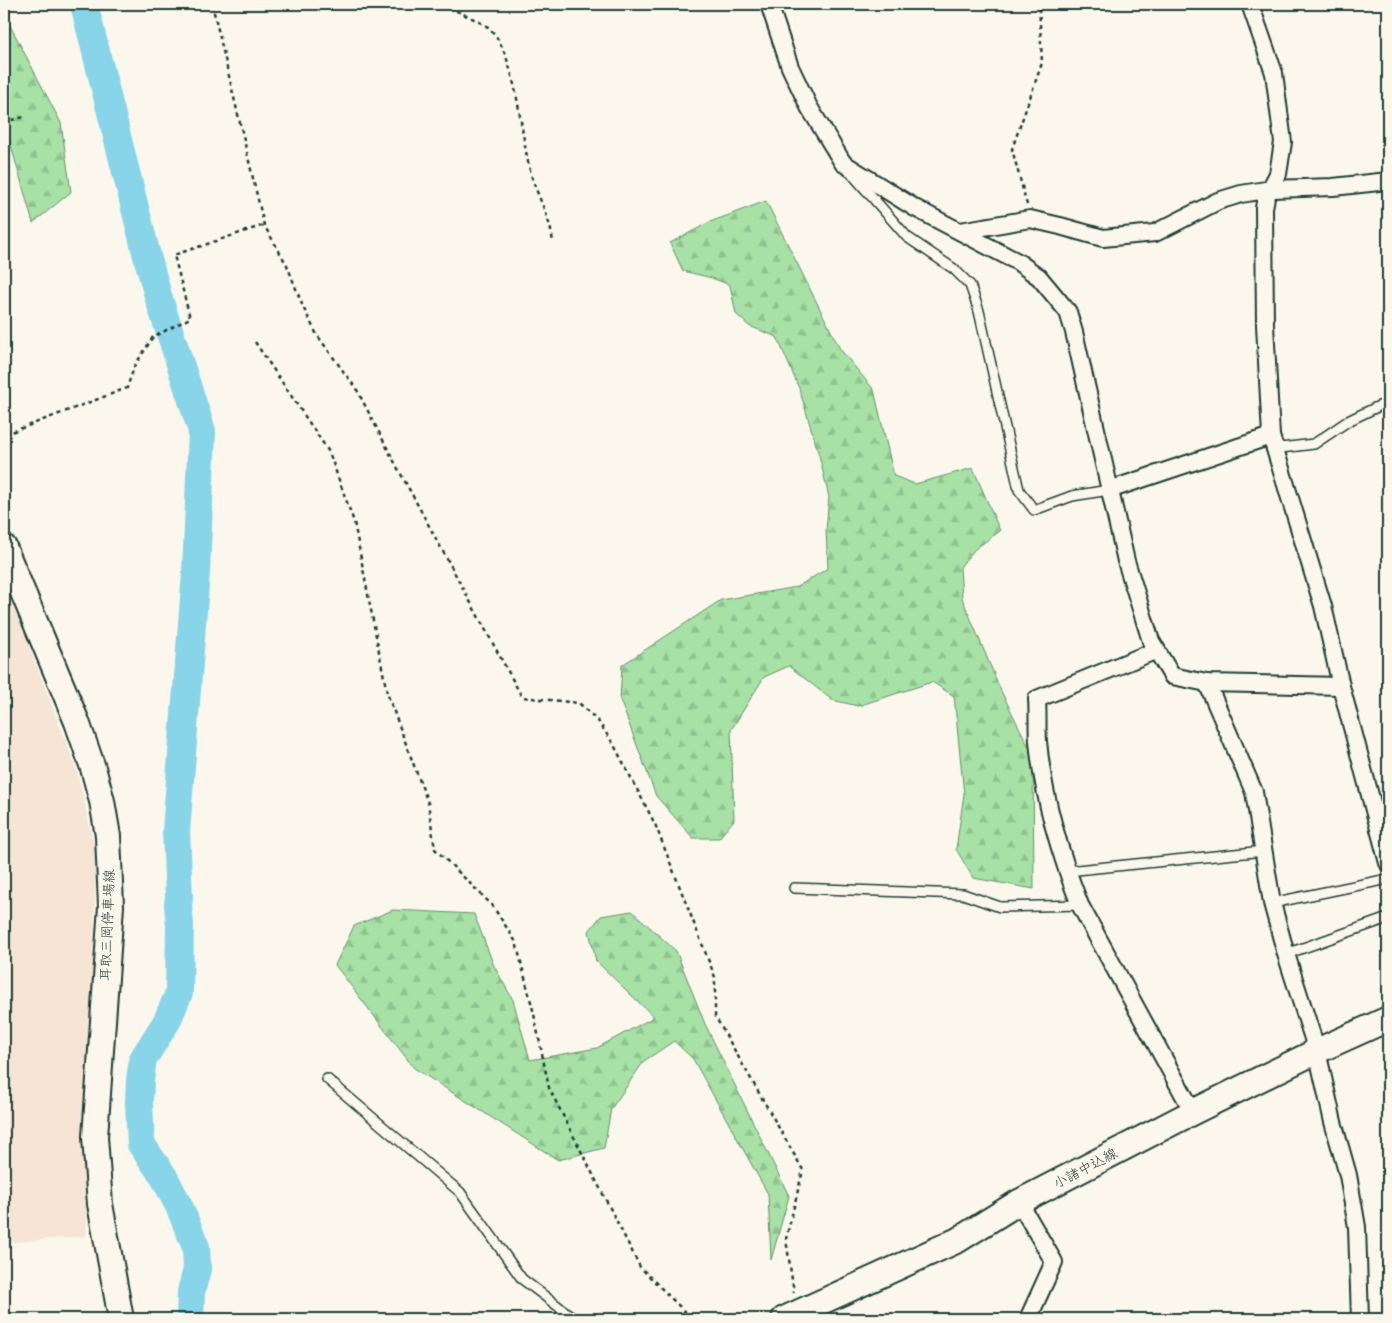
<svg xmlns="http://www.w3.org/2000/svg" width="1392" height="1323" font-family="'Comic Neue','Klee One',sans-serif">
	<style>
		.built { fill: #f6e4d4 }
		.forest { fill: url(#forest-firs); stroke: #638f6d }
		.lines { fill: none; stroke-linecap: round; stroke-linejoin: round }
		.river { stroke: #88d4e8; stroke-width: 28 }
		.service-casing { stroke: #1f3d34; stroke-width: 12 }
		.minor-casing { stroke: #1f3d34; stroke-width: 20 }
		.secondary-casing { stroke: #1f3d34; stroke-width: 28 }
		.path { stroke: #1f3d34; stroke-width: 2.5; stroke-dasharray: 4 4; stroke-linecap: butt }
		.service { stroke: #fbf7ec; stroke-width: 9 }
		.minor { stroke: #fbf7ec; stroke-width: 16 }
		.secondary { stroke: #fbf7ec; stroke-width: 24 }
		.labels { text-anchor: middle; stroke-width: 4.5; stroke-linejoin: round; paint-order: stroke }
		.street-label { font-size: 14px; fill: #1f3d34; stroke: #fbf7ec }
	</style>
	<defs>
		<pattern id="forest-firs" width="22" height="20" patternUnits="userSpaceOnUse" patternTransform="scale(1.25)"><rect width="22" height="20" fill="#a7e1a6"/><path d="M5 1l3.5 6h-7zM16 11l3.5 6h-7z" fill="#8fc290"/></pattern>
	</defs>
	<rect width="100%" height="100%" fill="#fbf7ec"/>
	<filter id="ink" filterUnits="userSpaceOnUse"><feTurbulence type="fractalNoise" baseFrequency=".02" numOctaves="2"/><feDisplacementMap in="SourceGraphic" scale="10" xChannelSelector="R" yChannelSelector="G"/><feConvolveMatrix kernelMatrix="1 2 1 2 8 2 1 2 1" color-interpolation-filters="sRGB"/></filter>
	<g filter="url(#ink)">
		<path class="built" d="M14,607l63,164 19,83 -10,382 -82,7v-634z"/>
		<g class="forest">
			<path d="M4,14l57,109 10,69 -38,31 -29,-102z"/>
			<path d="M766,201l74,148 34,41 20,86 21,8 58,-16 27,63 -25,18 -15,18 2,31 39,93 32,64 1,134 -61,-11 -17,-29 8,-55 -10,-98 -22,-14 -74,24 -26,-6 -43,-34 -25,11 -33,53 3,90 -15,18h-26l-37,-42 -36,-96 2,-35 99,-65 76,-13 31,-19 -2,-38 3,-33 -10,-42 -20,-67 -22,-51 -28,-11 -13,-12 -6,-29 -18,-7 -29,-7 -13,-28 40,-21z"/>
			<path d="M393,910l81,4 20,52 19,34 17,60 67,-12 57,-31 -58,-56 -7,-30 12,-15 31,-5 44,40 29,73 84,172 -18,64 -3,-66 -75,-135 -19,-18 -30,20 -33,48 -7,39 -46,12 -144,-92 -79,-103 19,-39z"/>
		</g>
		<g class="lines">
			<path class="river" d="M84,4l63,252 12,43 43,132 -6,141 -20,260 3,65 -1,8 2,20 -1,68 -12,28 -24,38 -3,21 -1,22 2,42 23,33 15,29 17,41 1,22 -6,23 -1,27"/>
			<g class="service-casing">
				<g id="service">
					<path d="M853,175l54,62 47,32 16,16 9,26 40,179 15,20 38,-14 37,-6"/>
					<path d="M1275,441l6,7 33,-4 34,-23 31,-15 9,-1"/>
					<path d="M1067,871l197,-20"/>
					<path d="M794,888l169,6 37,13 80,-2"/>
					<path d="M1272,903l116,-24"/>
					<path d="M1286,954l102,-36"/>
					<path d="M327,1079l133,113 62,87 53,40"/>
				</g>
			</g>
			<g class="minor-casing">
				<g id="minor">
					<path d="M769,4l21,63 19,40 34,56 72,45 103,54 21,15 29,35 6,20 52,229 25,80 21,35 35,7 134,3"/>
					<path d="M1250,4l24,69 9,69 -5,32 -12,23 -2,11 1,117 6,111 52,170 18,80 47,177"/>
					<path d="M960,231l70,-12 30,7 43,12 52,-5 63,-32 23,-7 31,-5 61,-2 55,-6"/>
					<path d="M1109,490l162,-54"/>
					<path d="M1157,650l-120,49c1,14 0,28 1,42 5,56 22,113 42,164l113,207"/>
					<path d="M1207,683l47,109 18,111 14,51 31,97 16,71 15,53 9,52 3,92"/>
					<path d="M1019,1202l35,60 -26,57"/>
				</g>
			</g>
			<g class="secondary-casing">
				<g id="secondary">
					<path d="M4,547l73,175 16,46 9,33 6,35 3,70 -16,231 5,67 21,115"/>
					<path d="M784,1319l174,-79 61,-38 174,-90 124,-61 71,-32"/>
				</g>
			</g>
			<g class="path">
				<path d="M212,4l52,221 23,40 16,42 14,28 40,55 39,75 126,232 57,6 19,18 16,24 41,79 60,153v39l88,154 -17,69 8,54"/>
				<path d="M442,4c9,5 41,18 47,24 28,27 31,104 41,142 6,26 20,44 23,73"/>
				<path d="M4,122l20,-5"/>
				<path d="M1027,205l-15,-56 30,-86 -3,-59"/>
				<path d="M255,342l74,110 25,70 33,171 41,110 7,46 57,56 24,37 18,72 15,74 91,179 52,52"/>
				<path d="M4,422l5,11 118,-45 7,-21 19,-30 37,-19 -16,-63 90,-30"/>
			</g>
			<use href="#service" class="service"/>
			<use href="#minor" class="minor"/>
			<use href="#secondary" class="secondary"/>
		</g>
	</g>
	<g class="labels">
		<g class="street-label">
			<text transform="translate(107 925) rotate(-88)" y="5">耳取三岡停車場線</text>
			<text transform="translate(1085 1168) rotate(-28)" y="5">小諸中込線</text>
		</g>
	</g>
	<rect width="1392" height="1323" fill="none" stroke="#fbf7ec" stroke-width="20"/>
	<rect x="10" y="10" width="1372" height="1303" fill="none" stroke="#1f3d34" stroke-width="2" filter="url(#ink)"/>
</svg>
